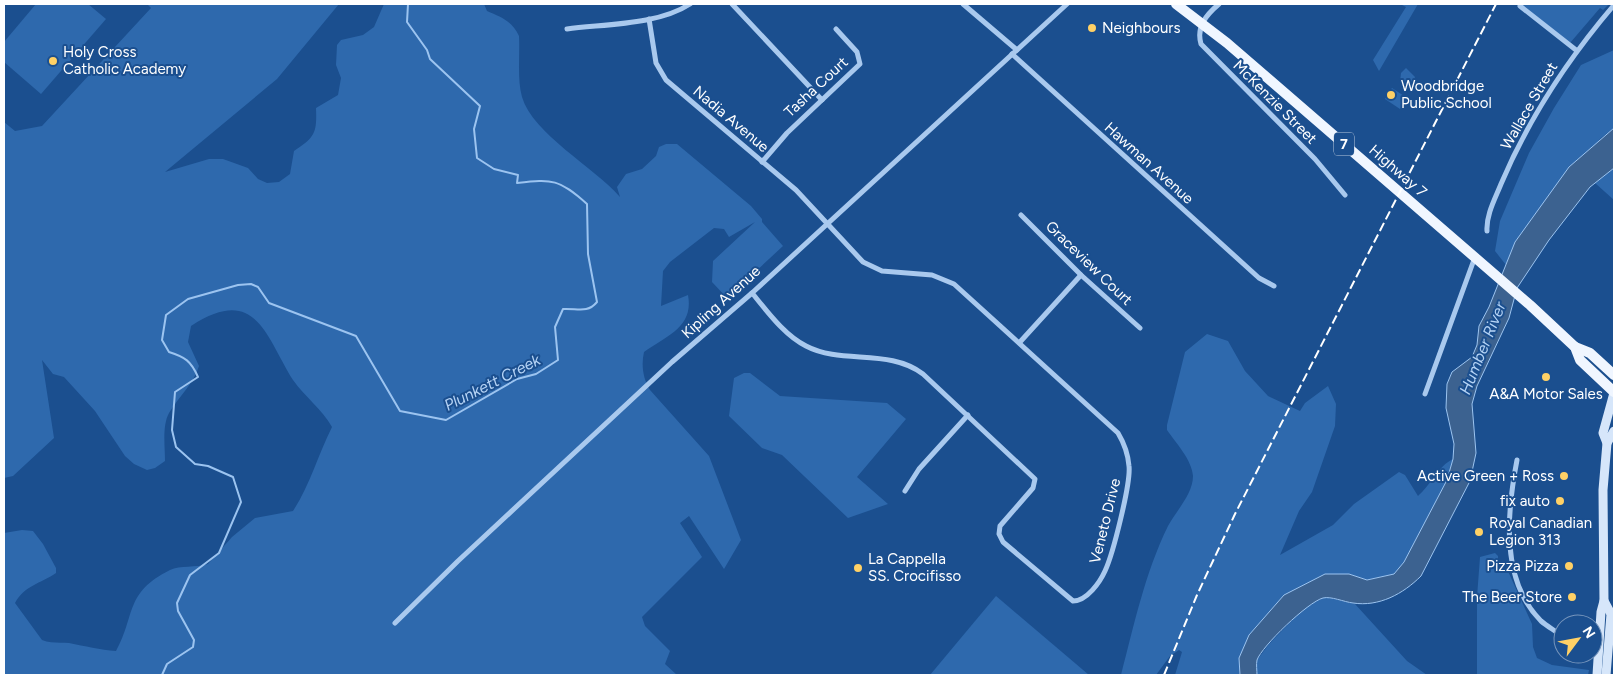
<svg xmlns="http://www.w3.org/2000/svg" width="1618" height="679" font-family="Figtree,sans-serif">
	<style>
		.green { fill: #2e69ad }
		.water { fill: #3c6290; stroke: #9cc4f0 }
		.lines { fill: none; stroke-linecap: round; stroke-linejoin: round }
		.stream { stroke: #9cc4f0; stroke-width: 2 }
		.minor { stroke: #a9c9ee; stroke-width: 5 }
		.secondary { stroke: #d6e6fa; stroke-width: 9 }
		.primary { stroke: #f0f6ff; stroke-width: 10 }
		.rail { stroke: #fff; stroke-width: 2; stroke-dasharray: 9 4; stroke-linecap: butt }
		.poi-dot { fill: #ffd166; stroke: #1b4f8f; stroke-width: 2 }
		.labels { text-anchor: middle; stroke-width: 4; stroke-linejoin: round; paint-order: stroke }
		.shield { fill: #1b4f8f; stroke: #bbcadd; stroke-width: 1 }
		.shield-label { font-size: 14px; font-weight: bold; fill: #fff }
		.poi-label { font-size: 15px; fill: #fff; stroke: #1b4f8f; text-anchor: start }
		.street-label { font-size: 15px; fill: #fff; stroke: #1b4f8f }
		.water-label { font-size: 16px; font-style: italic; fill: #b5d3f5; stroke: #1b4f8f }
	</style>
	<rect width="100%" height="100%" fill="#1b4f8f"/>
	<g class="green">
		<path d="M36,4h52l18,15 -65,75 -37,-32v-20z"/>
		<path d="M147,4h192l-62,75 -112,93 44,-13h14l25,9 10,11 9,4 12,-1 11,-8 4,-23c21,-14 23,-18 22,-43l22,-13 3,-17 -5,-13 1,-20 4,-5 22,-5 11,-8 10,-23h100l3,7c14,6 25,10 32,25 1,19 -2,43 3,61 11,37 72,70 98,100l-3,-10 9,-13 16,-5 14,-13 3,-9 7,-3h11l74,62 11,13v3l21,24 -56,52 -15,-16 1,-21 42,-39 -26,15 -5,-8 -10,-1 -44,34 -7,9 -2,35 27,-11c6,32 -21,41 -44,57 -3,13 -1,27 6,38l59,66 32,84 -17,29 -35,-53 -9,7 22,34 -60,60 3,9 25,25 -5,13 12,11h-673v-142l18,-3 11,1 10,13 13,24v5c-16,11 -31,12 -41,30l27,37c9,4 18,2 27,3 16,3 31,7 47,8 20,-36 8,-58 54,-81 10,-5 26,-2 38,-6l24,-27 23,-19 38,-7c17,-26 25,-56 39,-84 -10,-18 -27,-30 -39,-47 -28,-45 -37,-96 -102,-54l-3,16 11,24c-6,19 -20,30 -30,47 -7,13 -4,33 -4,48l-10,7 -8,2 -13,-6 -9,-8 -30,-45 -31,-34 -11,-3 -11,-14 12,78 -41,38 -9,2v-356l11,9 27,-5 109,-118z"/>
		<path d="M1400,4h18l-39,67 -6,-11 33,-53z"/>
		<path d="M1520,4h89l-6,6 -3,-2 -30,35z"/>
		<path d="M1614,50v78l-13,10 -86,104 -9,23 -11,-14 5,-30 29,-68 25,-45 27,-43z"/>
		<path d="M1406,68l9,9 -4,9 -6,1 -5,-5 1,-9z"/>
		<path d="M1392,88l15,10 -7,11 -15,-10z"/>
		<path d="M1614,168v32l-19,-17z"/>
		<path d="M1207,334l21,7 17,30 23,25 32,15 5,-8 23,-17 8,18 -1,22 -23,66 -13,19 -19,44 53,-30 21,-21 45,-32 6,3 13,21c13,-11 20,-30 35,-37l-6,21 -29,58 -14,24 -10,12 -28,6 -17,-6 -65,21 -35,40 -10,37 1,3h-65l7,-23 -3,-2 -9,6 -14,19h-35c13,-50 24,-102 47,-149 8,-15 25,-32 25,-50 -1,-16 -17,-33 -26,-46v-5l18,-73z"/>
		<path d="M744,373h6l30,23 107,7 19,16 -49,58 31,27 -40,14 -66,-63 -20,-7 -33,-32 5,-38z"/>
		<path d="M1495,553l3,3v16l9,-3 25,55 1,23 4,11 15,7 37,5 -1,5h-111v-78l3,-40z"/>
		<path d="M996,596l93,79h-159z"/>
		<path d="M1325,597l30,7 52,57 20,14h-170v-15l12,-16 36,-37z"/>
	</g>
	<path class="water" d="M1614,128v40l-24,19 -41,53 -32,48 -8,30 -32,68 -5,18 4,49 -6,28 -49,95c-18,18 -42,31 -68,27 -9,-1 -22,-7 -30,-5 -15,4 -61,48 -66,62 -1,4 0,11 0,15h-17l-1,-17 10,-23 35,-40 41,-21h24l18,6 27,-6 10,-12 43,-82 6,-21 1,-15 -8,-36 1,-24 5,-12 20,-15 5,-12 2,-19 10,-19 26,-65 54,-75z"/>
	<g class="lines">
		<path class="stream" d="M162,675l5,-11 26,-17 1,-7 -16,-29 -1,-8 13,-28 29,-22 22,-51 -8,-25 -25,-11 -13,-2 -19,-17 -4,-17 3,-38 23,-15c-7,-16 -13,-20 -29,-25l-7,-12 4,-25 22,-16 50,-14 13,-1 7,3 11,16 87,33 44,75 46,9 71,-41 19,-5 22,-14 -3,-33 8,-18c14,-1 24,5 34,-7l-9,-48 -1,-50c-28,-25 -34,-25 -70,-21l1,-8 -24,-6 -17,-11 -3,-29 6,-23 -50,-47 -3,-9 -20,-28 1,-18"/>
		<g class="minor">
			<path d="M732,4l90,96"/>
			<path d="M963,4l54,46"/>
			<path d="M1219,4c-13,11 -23,23 -18,40l114,115 30,36"/>
			<path d="M1520,6l56,44"/>
			<path d="M649,19l7,44 10,17 130,110 67,72 19,9 50,4 22,9 164,149c6,10 10,21 11,33 2,17 -16,88 -24,105 -5,11 -18,30 -32,30l-70,-59 -4,-8 1,-8 33,-38 2,-9 -112,-105c-34,-26 -81,-9 -117,-28 -22,-11 -39,-35 -54,-53"/>
			<path d="M567,29c38,-5 91,-4 123,-25"/>
			<path d="M1012,54l247,224 15,8"/>
			<path d="M762,162l25,-29 73,-69 -3,-12 -21,-23"/>
			<path d="M1021,215l60,60 59,53"/>
			<path d="M1487,231c-1,-16 8,-32 14,-47 28,-66 66,-124 113,-179"/>
			<path d="M1020,342l61,-67"/>
			<path d="M1425,394l50,-137"/>
			<path d="M1517,460c-10,52 -17,120 24,161 7,6 15,10 22,16"/>
			<path d="M905,491l14,-22 49,-54"/>
			<path d="M395,623l63,-62 214,-199 80,-69 315,-289"/>
		</g>
		<g class="secondary">
			<path d="M1607,443l7,-12"/>
			<path d="M1604,601l7,13 -5,61"/>
			<path d="M1597,675l4,-63 3,-11 -1,-111 4,-47 -4,-10 11,-40"/>
		</g>
		<g class="primary">
			<path d="M1176,4l51,39 303,262 45,42 5,13 34,32"/>
			<path d="M1575,347l15,6 24,22"/>
		</g>
		<path class="rail" d="M1164,675l33,-80 38,-81 261,-510"/>
	</g>
	<g class="poi-dot">
		<circle cx="1092" cy="28" r="5"/>
		<circle cx="53" cy="61" r="5"/>
		<circle cx="1391" cy="95" r="5"/>
		<circle cx="1546" cy="377" r="5"/>
		<circle cx="1564" cy="476" r="5"/>
		<circle cx="1560" cy="501" r="5"/>
		<circle cx="1479" cy="532" r="5"/>
		<circle cx="1569" cy="566" r="5"/>
		<circle cx="858" cy="568" r="5"/>
		<circle cx="1572" cy="597" r="5"/>
	</g>
	<g class="labels">
		<rect class="shield" x="1334" y="132.5" width="20" height="23" rx="4"/>
		<g class="shield-label">
			<text x="1344" y="149">7</text>
		</g>
		<g class="poi-label">
			<text x="1102" y="33">Neighbours</text>
			<text x="63" y="57">Holy Cross<tspan x="63" dy="17">Catholic Academy</tspan></text>
			<text x="1401" y="91">Woodbridge<tspan x="1401" dy="17">Public School</tspan></text>
			<text x="1546" y="399" text-anchor="middle">A&amp;A Motor Sales</text>
			<text x="1554" y="481" text-anchor="end">Active Green + Ross</text>
			<text x="1550" y="506" text-anchor="end">fix auto</text>
			<text x="1489" y="528">Royal Canadian<tspan x="1489" dy="17">Legion 313</tspan></text>
			<text x="868" y="564">La Cappella<tspan x="868" dy="17">SS. Crocifisso</tspan></text>
			<text x="1559" y="571" text-anchor="end">Pizza Pizza</text>
			<text x="1562" y="602" text-anchor="end">The Beer Store</text>
		</g>
		<g class="street-label">
			<text transform="translate(816 87) rotate(-43)" y="5">Tasha Court</text>
			<text transform="translate(1275 102) rotate(45)" y="5">McKenzie Street</text>
			<text transform="translate(1529 106) rotate(-60)" y="5">Wallace Street</text>
			<text transform="translate(731 119) rotate(40)" y="5">Nadia Avenue</text>
			<text transform="translate(1149 163) rotate(42)" y="5">Hawman Avenue</text>
			<text transform="translate(1398 171) rotate(41)" y="5">Highway 7</text>
			<text transform="translate(1089 263) rotate(44)" y="5">Graceview Court</text>
			<text transform="translate(721 302) rotate(-42)" y="5">Kipling Avenue</text>
			<text transform="translate(1105 521) rotate(-76)" y="5">Veneto Drive</text>
		</g>
		<g class="water-label">
			<text transform="translate(1482 348) rotate(-68)" y="6">Humber River</text>
			<text transform="translate(492 382) rotate(-27)" y="6">Plunkett Creek</text>
		</g>
	</g>
	<rect width="1618" height="679" fill="none" stroke="#ffffff" stroke-width="10"/>
	<g transform="translate(1578 639) rotate(58)"><circle r="24" fill="#1b4f8f" stroke="#7695bc"/>
	<path d="M0-4L9 19L0 12L-9 19Z" fill="#ffd166"/>
	<text y="-8" font-size="14" font-weight="bold" text-anchor="middle" fill="#ffffff">N</text>
	</g>
</svg>
